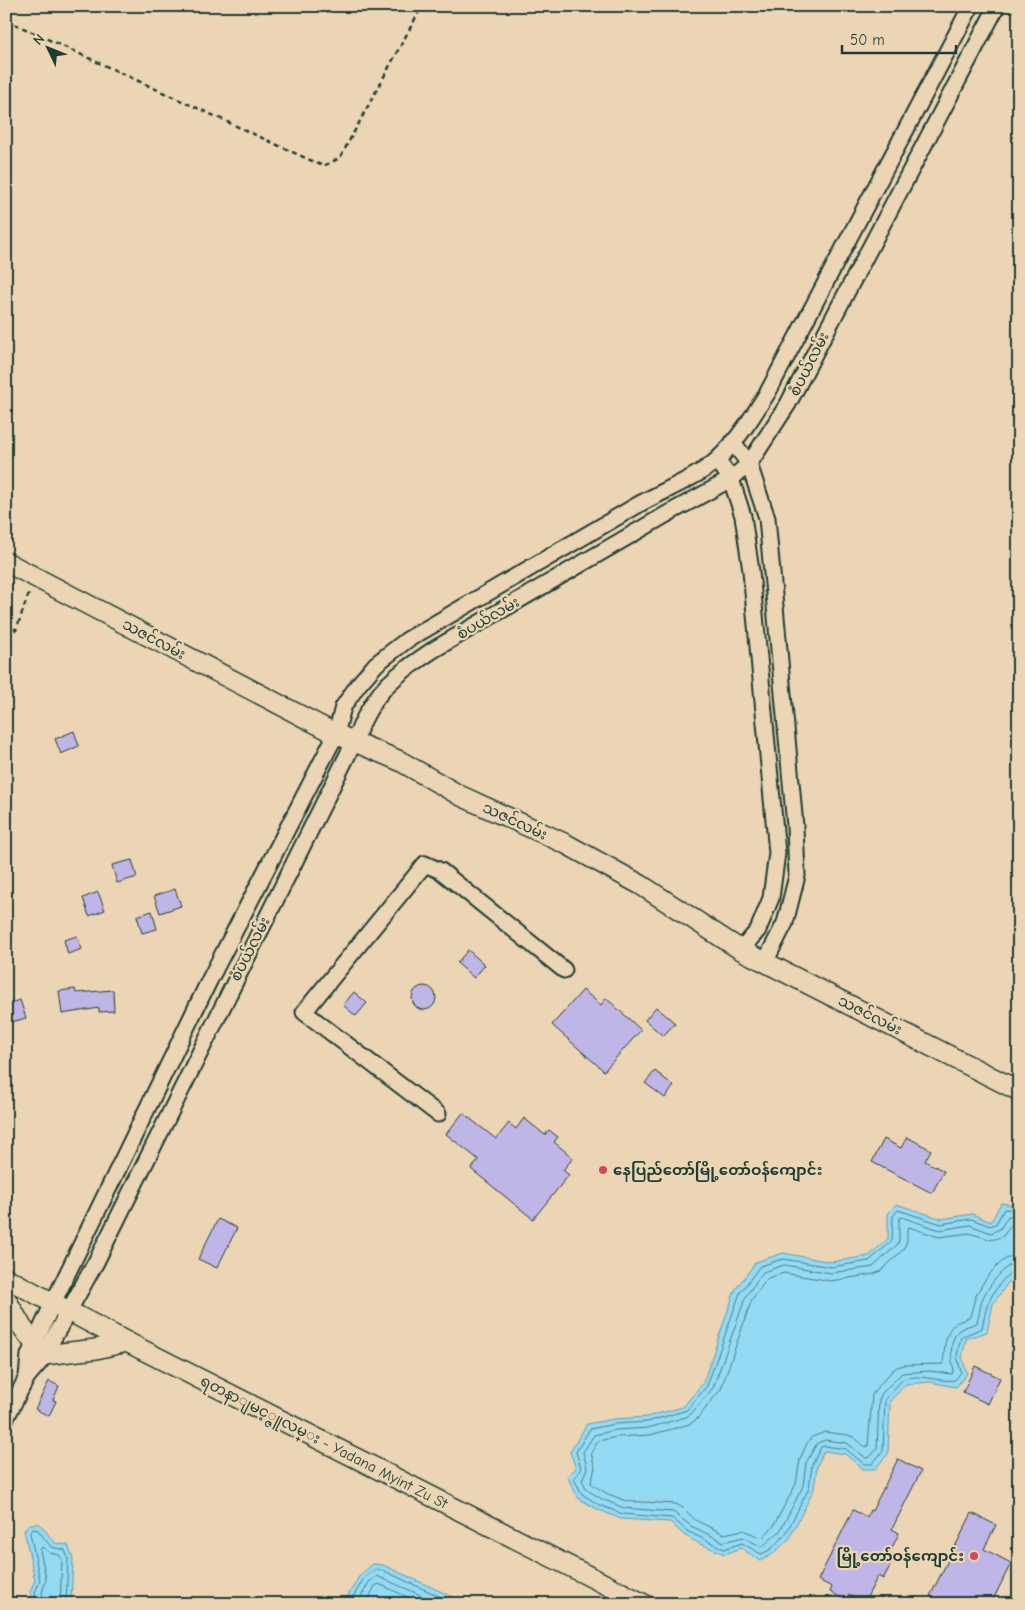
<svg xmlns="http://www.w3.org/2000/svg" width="1025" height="1610" font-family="'Comic Neue','Noto Sans Myanmar',sans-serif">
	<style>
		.water { fill: #93daf5; stroke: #659ba8 }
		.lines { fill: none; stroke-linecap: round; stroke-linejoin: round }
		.shore { stroke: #4d7c81; stroke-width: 1 }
		.building { fill: #c0b5e7; stroke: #1f3d34 }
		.minor-casing { stroke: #1f3d34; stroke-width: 19 }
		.major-casing { stroke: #1f3d34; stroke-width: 22 }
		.path { stroke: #1f3d34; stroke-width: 2.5; stroke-dasharray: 5 4; stroke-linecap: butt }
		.minor { stroke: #ebd5b4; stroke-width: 15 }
		.major { stroke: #ebd5b4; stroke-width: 19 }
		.poi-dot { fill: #d1495b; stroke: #ebd5b4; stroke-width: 2 }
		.labels { text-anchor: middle; stroke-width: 4.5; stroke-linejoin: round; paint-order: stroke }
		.street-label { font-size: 15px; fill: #1f3d34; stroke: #ebd5b4 }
		.poi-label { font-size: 15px; font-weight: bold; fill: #1f3d34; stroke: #ebd5b4; text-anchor: start }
	</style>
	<rect width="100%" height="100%" fill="#ebd5b4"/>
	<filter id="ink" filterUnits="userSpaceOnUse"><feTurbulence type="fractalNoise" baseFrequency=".02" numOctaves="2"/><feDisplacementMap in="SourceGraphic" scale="10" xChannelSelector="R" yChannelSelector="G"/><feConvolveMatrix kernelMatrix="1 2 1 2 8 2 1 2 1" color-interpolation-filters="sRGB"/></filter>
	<g filter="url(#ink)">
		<g class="water">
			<path d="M1001,1203l18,3v65l-7,6 -19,27 -6,28 -21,7 -4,18 5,17 -11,13 -26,-5 -24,2 -16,17 -2,53 -13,15h-12l-18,-15 -21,-3 -7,15 -3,23 -25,50 -16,15 -13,7 -19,-13 -16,6 -25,-10 -16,-9 -14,-13 -49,-3 -24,-10 -19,-11 -11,-22 9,-8 -6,-16 17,-28 27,-5 32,-2 37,-10 20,-24 32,-93 21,-28 27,-9 48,9 38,-6 19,-17v-25l8,-10 46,15 30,-5 19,8z"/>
			<path d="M29,1524h11l15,19 13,2 5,13 -2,46h-38l-3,-12 5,-12 -11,-50z"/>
			<path d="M373,1564l10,1 85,39h-125l17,-29z"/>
		</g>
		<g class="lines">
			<g class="shore">
				<path d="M1019,1210l-15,-1 -8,15 -6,2 -19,-7 -30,5 -43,-14 -5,6 -1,25 -23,20 -38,6 -48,-8 -23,7 -20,27 -33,93 -20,24 -40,12 -32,2 -25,5 -14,23 5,16 -7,11 8,15 17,11 24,9 49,4 15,13 37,18 18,-6 19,11 9,-4 15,-15 24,-47 3,-23 9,-18 4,-1 21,3 18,15h8l11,-13 2,-52 17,-19c17,-8 37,3 53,0l6,-8 -4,-16 4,-19 21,-9c2,-8 3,-17 6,-24 3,-10 21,-35 31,-36"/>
				<path d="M1019,1217l-11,-1 -8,13 -9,4 -21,-8 -30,5 -39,-13 -2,3v19l-1,5 -25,23 -42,6 -47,-8 -21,7 -17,24 -33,92 -22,26 -5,3 -38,11 -32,2 -22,5 -11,17 4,16 -5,12 5,10 15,9 22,9 49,4 18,14 33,16 19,-5 19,10 18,-16 23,-45 3,-23 11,-20 8,-3 22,3 19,15 4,-1 7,-8 2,-49 3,-7 20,-20 28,-2 22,3 2,-4c-3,-10 -5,-30 4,-39 5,-4 13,-6 19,-8 2,-7 3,-16 5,-23 5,-12 24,-38 37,-39"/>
				<path d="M1019,1224h-7l-9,12 -11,4 -23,-7 -30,4 -30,-10 -2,2v12l-4,9 -22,21 -7,3 -43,7 -47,-8 -16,5 -16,21 -31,90 -24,30 -7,5 -40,11 -33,2 -19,4 -7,12 4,15 -4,14 2,3 13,8 20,8 50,3 7,4 12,12 29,14 19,-4 19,8 11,-11 23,-43 4,-25 7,-16 5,-6 13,-5 23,3 7,3 10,9 3,-1 4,-51 4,-6 16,-18 5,-4 7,-2 39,-1c2,-12 0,-32 13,-41 4,-2 10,-4 14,-6 2,-6 3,-13 5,-19 6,-15 27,-44 44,-44"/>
				<path d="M37,1604l-2,-11 5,-13 -10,-47 3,-4 5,1 13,17 14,3 3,9 -2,45"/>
				<path d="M44,1604l-2,-11 4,-14 -6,-29 2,-3 8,6 9,2 3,4 -2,45"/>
				<path d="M349,1604l15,-26 12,-9 6,1 74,34"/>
				<path d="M357,1604l12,-22 8,-6 64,28"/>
				<path d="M366,1604l9,-18 4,-2 44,20"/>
			</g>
		</g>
		<g class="building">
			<path d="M74,731l5,15 -18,8 -6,-15z"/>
			<path d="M132,860l5,17 -20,6 -5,-18z"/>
			<path d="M175,889l6,17 -21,7 -6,-17z"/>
			<path d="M98,892l7,18 -16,6 -6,-18z"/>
			<path d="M152,911l5,18 -15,4 -5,-17z"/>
			<path d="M77,936l5,13 -14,5 -4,-14z"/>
			<path d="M468,950l17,15 -11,13 -17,-15z"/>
			<circle cx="424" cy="998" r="12"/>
			<path d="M75,989l1,4 37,-3 1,21 -15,1v-4l-37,6 -3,-23z"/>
			<path d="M583,990l18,15 5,-7 35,32 -37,41 -52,-46z"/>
			<path d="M354,992l13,11 -11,13 -13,-11z"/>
			<path d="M20,1000l6,18 -14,4 -5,-18z"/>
			<path d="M656,1007l19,16 -12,13 -18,-16z"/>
			<path d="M655,1071l19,15 -9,12 -20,-15z"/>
			<path d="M463,1113l33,26 13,-16 7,6 8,-11 21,17 4,-5 9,7 -4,5 19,16 -10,12 6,5 -36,44 -62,-50 8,-9 -33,-26z"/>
			<path d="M907,1137l24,13 -6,11 19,10 -12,22 -60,-31 12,-23 17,9z"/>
			<path d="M218,1219l19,9 -20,40 -19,-9z"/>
			<path d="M975,1366l25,12 -12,26 -25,-12z"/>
			<path d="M49,1381l10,5 -6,14 3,1 -7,15 -14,-7z"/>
			<path d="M898,1459l23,12 -29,58 7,4 -10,21 6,3 -12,22 -5,-3 -14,27 -16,-8 -2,5 -16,-8 2,-5 -14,-7 35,-70 14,7 3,-7 2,1z"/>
			<path d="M972,1513l24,12 -12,24 27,14 -20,41h-44l-17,-8z"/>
		</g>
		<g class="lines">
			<g class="minor-casing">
				<g id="minor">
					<path d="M733,442l16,22 18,54 28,308 2,50 -12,47 -20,39"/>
					<path d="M717,460l14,19 12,37 8,55 26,282 -6,45 -13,32 -17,20"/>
					<path d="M438,1114l-134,-102 121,-148 16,7 123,99"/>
					<path d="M27,1377l2,-22 24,-52 157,-324 126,-245 7,-27 15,-22 18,-21 31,-24c76,-45 153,-89 229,-134 24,-14 63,-29 82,-47 20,-19 35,-43 50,-67l203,-386"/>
					<path d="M6,1418l21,-41 13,-15 56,-100 258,-520c19,-50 36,-63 79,-92l234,-136 64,-35 18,-15 39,-60 209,-398"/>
				</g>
			</g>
			<g class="major-casing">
				<g id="major">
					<path d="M6,562l330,172 64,27 59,34 107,49 75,41 100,65 278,141"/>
					<path d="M6,1278l121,64 517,262"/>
					<path d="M6,1299l16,28 12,16"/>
					<path d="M44,1355l52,-6 31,-7"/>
				</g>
			</g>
			<g class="path">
				<path d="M6,20l317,146 17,-8 82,-152"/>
				<path d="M6,624l10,6 13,-37"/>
			</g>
			<use href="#minor" class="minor"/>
			<use href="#major" class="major"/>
		</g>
	</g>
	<g class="poi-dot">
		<circle cx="603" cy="1170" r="5"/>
		<circle cx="974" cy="1556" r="5"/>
	</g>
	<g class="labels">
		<g class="street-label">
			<text transform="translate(809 364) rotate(-63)" y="5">စံပယ်လမ်း</text>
			<text transform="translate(488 618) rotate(-30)" y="5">စံပယ်လမ်း</text>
			<text transform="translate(154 639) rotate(28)" y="5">သဇင်လမ်း</text>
			<text transform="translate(515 821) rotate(25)" y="5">သဇင်လမ်း</text>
			<text transform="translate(250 949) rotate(-63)" y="5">စံပယ်လမ်း</text>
			<text transform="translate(870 1015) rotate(27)" y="5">သဇင်လမ်း</text>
			<text transform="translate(324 1442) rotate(27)" y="5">ရတနာျမင့္ဇူလမ္း - Yadana Myint Zu St</text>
		</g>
		<g class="poi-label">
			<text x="613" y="1175">နေပြည်တော်မြို့တော်ဝန်ကျောင်း</text>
			<text x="964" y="1561" text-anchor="end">မြို့တော်ဝန်ကျောင်း</text>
		</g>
	</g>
	<rect width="1025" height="1610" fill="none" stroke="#ebd5b4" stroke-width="25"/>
	<rect x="12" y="12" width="1000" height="1585" fill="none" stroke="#1f3d34" stroke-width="2" filter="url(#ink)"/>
	<g transform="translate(48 48) rotate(313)" stroke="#ebd5b4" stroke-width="4" paint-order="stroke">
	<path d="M0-4L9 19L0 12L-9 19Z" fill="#1f3d34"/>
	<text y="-8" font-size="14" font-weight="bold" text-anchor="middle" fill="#1f3d34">N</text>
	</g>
	<path d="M842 45v8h114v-8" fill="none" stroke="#1f3d34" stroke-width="2.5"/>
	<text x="850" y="45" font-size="15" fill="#1f3d34" stroke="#ebd5b4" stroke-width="4" paint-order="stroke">50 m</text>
</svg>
